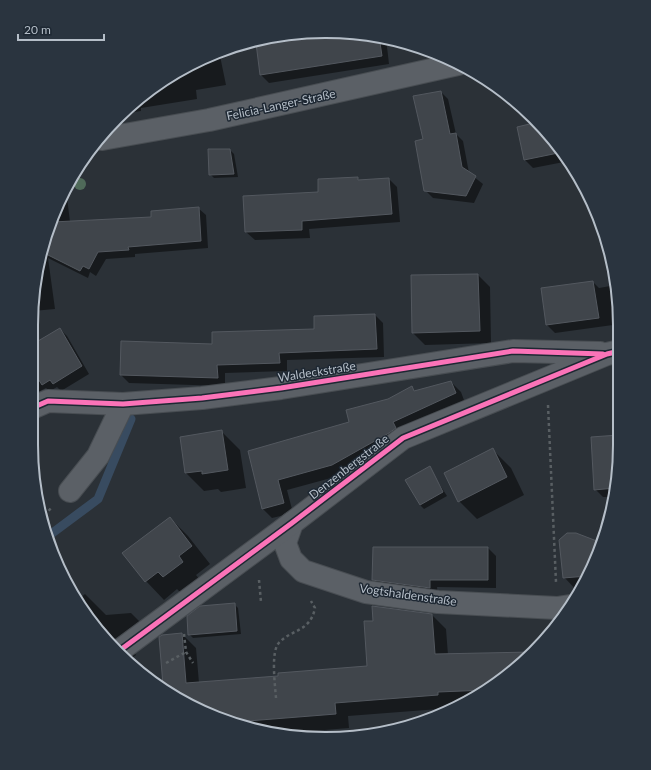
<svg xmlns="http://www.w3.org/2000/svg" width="651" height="770" font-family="Lato,sans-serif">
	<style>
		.shadow { fill: #0007 }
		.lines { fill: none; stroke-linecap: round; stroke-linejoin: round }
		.stream { stroke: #384b60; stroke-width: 9 }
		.building { fill: #40454b; stroke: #53585f }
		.street-casing { stroke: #484d52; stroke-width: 24 }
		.path { stroke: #595f63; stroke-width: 2.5; stroke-dasharray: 3 3; stroke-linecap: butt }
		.street { stroke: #5b6066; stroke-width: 22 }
		.cycleway-casing { stroke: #1e2833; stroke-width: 8 }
		.cycleway { stroke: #fb73b8; stroke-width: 5 }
		.tree { fill: #4f6a59 }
		.labels { text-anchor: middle; stroke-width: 3; stroke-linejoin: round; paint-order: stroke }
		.street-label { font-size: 12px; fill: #b5bec8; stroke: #1e2833 }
		.rim { fill: none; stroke: #b5bec8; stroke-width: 2 }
	</style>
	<rect width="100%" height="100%" fill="#2b3137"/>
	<g class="shadow">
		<path d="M340,32l46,6 3,26 -120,19 -8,-8 -4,-31z"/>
		<path d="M219,51l7,34 -30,5 1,9 -56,9v3l-20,3 41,-33z"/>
		<path d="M441,92l7,7 8,35 7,7 6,32 14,11 -9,19 -41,-5 -8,-8 -1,-50z"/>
		<path d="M539,123l30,38 -36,7 -8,-8 -7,-32z"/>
		<path d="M230,150l4,4 4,23 -24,1 -4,-4z"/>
		<path d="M357,178l3,3 29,-2 8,8 3,35 -91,7 1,9 -55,2 -9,-8 -2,-35 75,-4z"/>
		<path d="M66,189l4,33 82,-5 46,-9 8,7 2,33 -73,6v3l-29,2 -10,17 -6,-4 -2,6 -40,-20 7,51 -22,2v-24l28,-92z"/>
		<path d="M478,275l12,12 1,56 -66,2 -12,-12z"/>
		<path d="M593,282l6,6 17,-3 4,39 -65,9 -8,-8 -5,-36z"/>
		<path d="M375,315l8,8 1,34 -97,3v11l-62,2v13l-96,-3 -8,-8 92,-30 102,-15z"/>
		<path d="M60,329l7,7 22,38 -28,17 -4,-4 -7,4 -4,-3 -14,7v-44l12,-7z"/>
		<path d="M451,382l10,10 4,11 -123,72 -55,15 6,23 -21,5 -9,-9 -14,-57 101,-29 61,-36 5,5z"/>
		<path d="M222,432l18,18 6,38 -25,4 -3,-3 -14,2 -18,-18 -5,-35z"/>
		<path d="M619,436v28l-6,33h-10l-8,-8 -3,-52z"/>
		<path d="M492,449l19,19 13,27 -47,24 -18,-18z"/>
		<path d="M429,468l18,28 -23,13 -4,-4z"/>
		<path d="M170,518l18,18 22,28 -14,11 5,6 -19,13 -5,-5 -13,11 -18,-19z"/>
		<path d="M604,540l-23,52 -2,1 -15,-16 30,-36z"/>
		<path d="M374,548h114l8,8v32l-59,-1 1,9 -57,-8 -8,-8z"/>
		<path d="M85,594l21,21 25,-2 18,18 -20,15 7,9 -3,2 26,30 -31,-27 2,-1 -8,-8 -2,2 -16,-14 -26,-39z"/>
		<path d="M234,604l4,4 3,26 -48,4 -4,-4z"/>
		<path d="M432,615l14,14 2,26 83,-2 -42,36 -30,17h-7v2l-104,8 1,12 -73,6 -45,-11 -67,-33 -4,-52 22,-4 14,14 3,35 81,-6 88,-10z"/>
		<path d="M552,623h6l-5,8z"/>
	</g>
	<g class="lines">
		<path class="stream" d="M47,537l51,-38 33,-80"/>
	</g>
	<g class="building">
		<path d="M336,32l43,4 3,20 -122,19 -4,-32z"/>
		<path d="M441,91l9,43 6,-1 6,34 14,9 -10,20 -42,-5 -9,-50 8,-2 -10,-43z"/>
		<path d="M538,122l25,30 -39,8 -7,-33z"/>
		<path d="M208,149h22l4,25 -25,1z"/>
		<path d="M358,177v3l31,-2 3,36 -90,7v9l-57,2 -2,-36 75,-4v-13z"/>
		<path d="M199,207l2,34 -73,6 1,3 -31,2 -9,17 -6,-3 -3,5 -36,-18 9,-31 98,-5v-6z"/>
		<path d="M478,274l2,57 -68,2 -1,-58z"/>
		<path d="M593,281l6,37 -53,7 -5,-37z"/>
		<path d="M375,314l2,35 -98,4 1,10 -63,2 1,13 -98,-3 1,-34 91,3v-12l102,-3v-13z"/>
		<path d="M60,328l22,38 -29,18 -3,-4 -8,5 -10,-16 1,-25z"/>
		<path d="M451,381l5,12 -63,29 3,6 -7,5 -57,32 -54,15 6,23 -22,6 -14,-58 101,-29 -3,-12 42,-11 24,-13 2,5z"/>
		<path d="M222,430l6,40 -26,4v-3l-17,2 -5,-36z"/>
		<path d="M619,435v29l-4,24 -21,2 -3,-53z"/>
		<path d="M493,448l14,29 -49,25 -14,-29z"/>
		<path d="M430,466l13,26 -23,13 -15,-25z"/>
		<path d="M170,517l22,29 -13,10 4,6 -20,15 -5,-5 -13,10 -23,-29z"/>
		<path d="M567,533h9l26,10 -14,33 -25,2 -4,-38z"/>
		<path d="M373,547h115v33h-58v8l-58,-8z"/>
		<path d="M235,603l2,28 -49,4 -1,-19 13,-10z"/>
		<path d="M372,606l60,8 3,40 97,-2 -45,38 -49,2v3l-103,8 1,11 -88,7v6l-17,-4 -74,-38h6l-4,-48 3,-2 20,-2 4,50 92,-7v-3l89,-7 -3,-45h9z"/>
	</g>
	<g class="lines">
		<g class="street-casing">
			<g id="street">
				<path d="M102,139l107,-19 249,-56"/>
				<path d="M32,408l16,-7 75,3 79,-6 79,-10 232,-37 87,2"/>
				<path d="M70,491l28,-35 25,-52"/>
				<path d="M292,523l-7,20 6,16 12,12 63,21 72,10 119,6 13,-2"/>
				<path d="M119,651l173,-128 111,-85 204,-84 13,-3"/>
			</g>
		</g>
		<g class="path">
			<path d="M548,405l8,177"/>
			<path d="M41,520l10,-12"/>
			<path d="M259,580l2,22"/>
			<path d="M184,634l2,18 7,11"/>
			<path d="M166,663l20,-11"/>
			<path d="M276,698c-1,-13 -5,-44 2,-54 12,-15 32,-11 37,-36l-4,-7"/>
		</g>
		<use href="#street" class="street"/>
		<g class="cycleway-casing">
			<g id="cycleway">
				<path d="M32,408l16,-7 75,3 79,-6 79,-10 232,-37 90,3"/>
				<path d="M119,651l173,-128 111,-85 204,-84 13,-3"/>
			</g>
		</g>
		<use href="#cycleway" class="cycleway"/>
	</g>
	<circle class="tree" cx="80" cy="184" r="6"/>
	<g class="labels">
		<g class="street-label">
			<text transform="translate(281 105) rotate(-12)" y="4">Felicia-Langer-Straße</text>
			<text transform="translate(317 372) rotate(-9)" y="4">Waldeckstraße</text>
			<text transform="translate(349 467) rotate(-38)" y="4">Denzenbergstraße</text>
			<text transform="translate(408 595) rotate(8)" y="4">Vogtshaldenstraße</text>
		</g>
	</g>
	<path d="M0 0H651V770H0ZM325 38H326A287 287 0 0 1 613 325V445A287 287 0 0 1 326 732H325A287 287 0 0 1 38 445V325A287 287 0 0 1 325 38Z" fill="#2a343f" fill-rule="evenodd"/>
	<path class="rim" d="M325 38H326A287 287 0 0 1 613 325V445A287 287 0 0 1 326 732H325A287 287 0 0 1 38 445V325A287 287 0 0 1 325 38Z"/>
	<path d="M18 34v6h86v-6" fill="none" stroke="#b5bec8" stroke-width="2"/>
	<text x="24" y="34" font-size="12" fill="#b5bec8" stroke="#1e2833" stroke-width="3" paint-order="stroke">20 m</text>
</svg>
